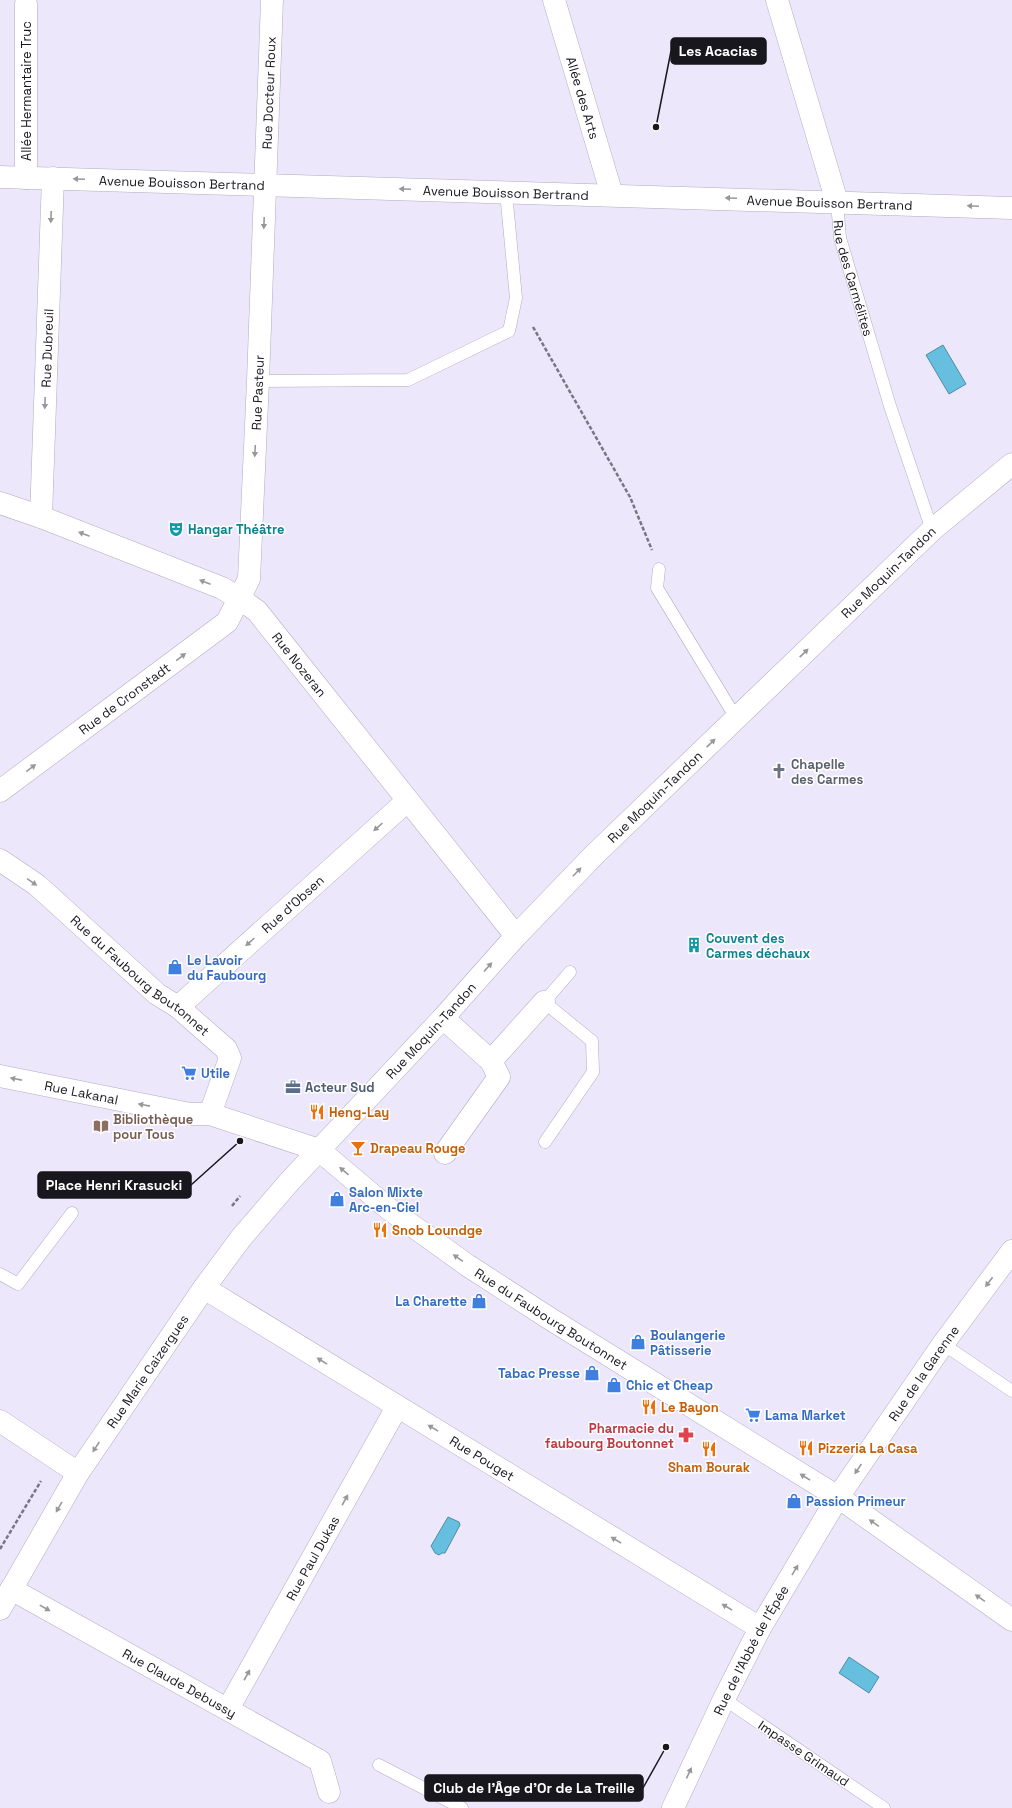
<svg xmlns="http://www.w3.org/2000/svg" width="1012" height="1808" font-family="'Space Grotesk',sans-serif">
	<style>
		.water { fill: #66bfdf; stroke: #4f8da5 }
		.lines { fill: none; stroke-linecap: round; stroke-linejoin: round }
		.service-casing { stroke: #b1acbf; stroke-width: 13 }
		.minor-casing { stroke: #b1acbf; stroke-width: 23 }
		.path { stroke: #797683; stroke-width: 2.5; stroke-dasharray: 4 2; stroke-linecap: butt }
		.service { stroke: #fff; stroke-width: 12 }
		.minor { stroke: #fff; stroke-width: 22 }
		.oneway { fill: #98979a }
		.labels { text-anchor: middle; stroke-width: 3; stroke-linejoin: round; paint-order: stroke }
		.street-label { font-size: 13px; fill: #19171e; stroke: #fff }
		.culture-label { font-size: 13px; font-weight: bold; fill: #0d838f; stroke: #fff; text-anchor: start }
		.worship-label { font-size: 13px; font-weight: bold; fill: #5b616d; stroke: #fff; text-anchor: start }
		.shop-label { font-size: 13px; font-weight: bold; fill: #366cbe; stroke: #fff; text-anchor: start }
		.service-label { font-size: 13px; font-weight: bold; fill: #4e5e75; stroke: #fff; text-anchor: start }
		.food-label { font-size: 13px; font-weight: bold; fill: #c56008; stroke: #fff; text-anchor: start }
		.education-label { font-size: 13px; font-weight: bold; fill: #785e54; stroke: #fff; text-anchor: start }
		.health-label { font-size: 13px; font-weight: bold; fill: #be3a42; stroke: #fff; text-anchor: end }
		.leader { fill: none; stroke: #19171e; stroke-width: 1.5 }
		.callout-dot { fill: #19171e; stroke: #fff; stroke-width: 1.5 }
		.callout { fill: #19171e; stroke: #19171e; stroke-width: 1.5 }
		.callout-label { font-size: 14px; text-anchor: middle; font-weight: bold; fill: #fff }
	</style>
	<rect width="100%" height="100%" fill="#ece7fb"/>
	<g class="water">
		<path d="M943,345l23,39 -17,10 -23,-39z"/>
		<path d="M448,1517l11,5 1,3 -15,28h-3l-3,2 -4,-2 -4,-7z"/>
		<path d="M849,1657l30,20 -10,16 -30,-20z"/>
	</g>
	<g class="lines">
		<g class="service-casing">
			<g id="service">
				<path id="s1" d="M837,202l3,36 50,168 42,124"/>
				<path d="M258,381l150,-1 101,-49 7,-33 -10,-106"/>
				<path d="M659,569l-2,19 79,130"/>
				<path d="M545,1142l48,-70 -1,-31 -48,-39 26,-30"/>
				<path d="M0,1274l18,10 54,-71"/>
				<path d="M943,1344l69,47"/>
				<path d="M724,1699l160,109"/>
				<path d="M379,1765l83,43"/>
			</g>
		</g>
		<g class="minor-casing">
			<g id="minor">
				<path id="s2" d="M554,0l58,195"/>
				<path d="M777,0l60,202"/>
				<path d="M26,4v174"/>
				<path id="s3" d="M0,177l1012,31"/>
				<path id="s4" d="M0,503l41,14 181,71 18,11 17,12 259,325"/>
				<path id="s5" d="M41,517l12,-339"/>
				<path id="s6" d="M0,791l227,-169 22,-43 9,-198 14,-381"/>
				<path id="s7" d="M0,860l37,25 120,109 21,13 48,42 4,9 -20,56"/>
				<path id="s8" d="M178,1007l229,-206"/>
				<path d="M443,1018l48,43 8,16 -54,76"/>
				<path d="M491,1061l53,-59"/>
				<path id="s9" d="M0,1076l190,38h20l109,36 70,59 78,56 85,55 286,177 174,123"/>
				<path id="s10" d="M204,1288l556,340"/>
				<path d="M0,1421l78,52"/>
				<path id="s11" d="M11,1589l309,172 9,31"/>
				<path id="s12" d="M0,1609l78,-136 126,-185 37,-50 49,-57 153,-163 73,-82 78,-81 338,-325 80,-66"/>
				<path id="s13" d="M228,1709l169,-302"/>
				<path id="s14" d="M673,1808l51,-109 36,-71 78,-131 105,-153 69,-93"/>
			</g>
		</g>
		<g class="path">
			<path d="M533,327l97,170 22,53"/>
			<path d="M232,1206l8,-10"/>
			<path d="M0,1549l41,-68"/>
		</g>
		<use href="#service" class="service"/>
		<use href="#minor" class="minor"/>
	</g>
	<defs><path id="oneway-solid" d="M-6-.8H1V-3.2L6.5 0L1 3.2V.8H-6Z"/></defs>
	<g class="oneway">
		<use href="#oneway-solid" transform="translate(79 179) rotate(-178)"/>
		<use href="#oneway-solid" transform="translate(405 189) rotate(-178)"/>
		<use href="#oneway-solid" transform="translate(731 198) rotate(-178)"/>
		<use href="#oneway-solid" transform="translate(973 206) rotate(-178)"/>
		<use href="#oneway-solid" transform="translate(51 217) rotate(92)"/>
		<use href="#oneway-solid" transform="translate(264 223) rotate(92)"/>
		<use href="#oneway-solid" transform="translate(45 403) rotate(92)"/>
		<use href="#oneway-solid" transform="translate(255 451) rotate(93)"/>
		<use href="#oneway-solid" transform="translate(84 534) rotate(-159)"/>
		<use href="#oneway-solid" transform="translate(205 582) rotate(-159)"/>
		<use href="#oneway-solid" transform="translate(804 653) rotate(-44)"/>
		<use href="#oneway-solid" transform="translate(181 657) rotate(-37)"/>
		<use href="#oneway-solid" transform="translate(711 743) rotate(-44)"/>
		<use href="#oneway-solid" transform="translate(31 768) rotate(-37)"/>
		<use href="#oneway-solid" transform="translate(378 827) rotate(138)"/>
		<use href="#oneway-solid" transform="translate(577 872) rotate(-46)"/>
		<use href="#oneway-solid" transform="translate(32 882) rotate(35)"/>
		<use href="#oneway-solid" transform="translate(250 942) rotate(138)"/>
		<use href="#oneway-solid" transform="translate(488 967) rotate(-48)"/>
		<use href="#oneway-solid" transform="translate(16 1079) rotate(-169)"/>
		<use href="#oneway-solid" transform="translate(144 1105) rotate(-169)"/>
		<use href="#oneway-solid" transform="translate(344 1171) rotate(-140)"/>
		<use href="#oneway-solid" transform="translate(458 1258) rotate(-145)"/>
		<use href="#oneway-solid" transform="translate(989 1282) rotate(127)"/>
		<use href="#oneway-solid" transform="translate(322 1361) rotate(-148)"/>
		<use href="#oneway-solid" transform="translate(433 1428) rotate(-149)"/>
		<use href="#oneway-solid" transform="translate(96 1447) rotate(124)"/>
		<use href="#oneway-solid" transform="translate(858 1469) rotate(124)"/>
		<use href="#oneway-solid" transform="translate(805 1477) rotate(-148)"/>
		<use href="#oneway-solid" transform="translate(345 1500) rotate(-61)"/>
		<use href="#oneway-solid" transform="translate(59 1507) rotate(120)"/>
		<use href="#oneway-solid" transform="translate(874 1523) rotate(-145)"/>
		<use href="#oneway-solid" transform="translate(616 1540) rotate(-149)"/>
		<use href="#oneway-solid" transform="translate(795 1570) rotate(-59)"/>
		<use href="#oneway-solid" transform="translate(980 1598) rotate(-145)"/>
		<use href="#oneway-solid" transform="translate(727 1607) rotate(-149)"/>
		<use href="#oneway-solid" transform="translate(45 1608) rotate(29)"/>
		<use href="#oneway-solid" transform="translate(247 1675) rotate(-61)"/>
		<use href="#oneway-solid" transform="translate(689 1773) rotate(-65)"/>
	</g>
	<defs>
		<g id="theatre-bare" transform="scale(1.2)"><path d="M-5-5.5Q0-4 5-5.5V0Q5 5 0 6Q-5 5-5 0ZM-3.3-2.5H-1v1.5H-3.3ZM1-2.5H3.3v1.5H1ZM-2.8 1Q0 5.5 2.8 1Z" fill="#0f9aa8" stroke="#fff" stroke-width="2.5" paint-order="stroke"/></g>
		<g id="church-bare" transform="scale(1.2)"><path d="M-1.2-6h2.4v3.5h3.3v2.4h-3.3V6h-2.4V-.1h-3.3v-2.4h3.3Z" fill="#6b7280" stroke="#fff" stroke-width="2.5" paint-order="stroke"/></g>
		<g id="building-bare" transform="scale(1.2)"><path d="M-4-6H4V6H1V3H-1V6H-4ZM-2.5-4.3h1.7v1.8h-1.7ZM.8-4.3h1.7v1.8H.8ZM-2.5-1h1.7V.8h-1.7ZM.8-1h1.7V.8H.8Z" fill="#0f9aa8" stroke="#fff" stroke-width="2.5" paint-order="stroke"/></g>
		<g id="shop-bare" transform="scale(1.2)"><path d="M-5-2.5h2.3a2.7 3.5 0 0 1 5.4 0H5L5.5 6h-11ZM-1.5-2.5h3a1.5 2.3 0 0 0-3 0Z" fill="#3f7fe0" stroke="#fff" stroke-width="2.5" paint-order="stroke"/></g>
		<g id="supermarket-bare" transform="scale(1.2)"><path d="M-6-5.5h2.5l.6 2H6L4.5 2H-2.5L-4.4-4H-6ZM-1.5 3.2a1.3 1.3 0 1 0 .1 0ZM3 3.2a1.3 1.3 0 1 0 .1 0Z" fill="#3f7fe0" stroke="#fff" stroke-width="2.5" paint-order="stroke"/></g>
		<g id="office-bare" transform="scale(1.2)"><path d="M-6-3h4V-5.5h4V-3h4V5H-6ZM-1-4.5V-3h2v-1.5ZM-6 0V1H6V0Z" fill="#5c6f8a" stroke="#fff" stroke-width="2.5" paint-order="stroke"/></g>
		<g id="restaurant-bare" transform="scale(1.2)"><path d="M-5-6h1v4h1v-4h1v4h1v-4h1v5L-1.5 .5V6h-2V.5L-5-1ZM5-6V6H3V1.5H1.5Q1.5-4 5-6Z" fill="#e8710a" stroke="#fff" stroke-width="2.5" paint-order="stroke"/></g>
		<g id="library-bare" transform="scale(1.2)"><path d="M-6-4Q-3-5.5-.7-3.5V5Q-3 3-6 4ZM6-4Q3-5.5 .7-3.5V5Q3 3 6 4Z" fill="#8d6e63" stroke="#fff" stroke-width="2.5" paint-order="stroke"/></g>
		<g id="bar-bare" transform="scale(1.2)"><path d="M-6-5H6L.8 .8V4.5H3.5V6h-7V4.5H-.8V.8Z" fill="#e8710a" stroke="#fff" stroke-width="2.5" paint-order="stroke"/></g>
		<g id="pharmacy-bare" transform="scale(1.2)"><path d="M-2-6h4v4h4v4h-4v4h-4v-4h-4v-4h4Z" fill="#e0444e" stroke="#fff" stroke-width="2.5" paint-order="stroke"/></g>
	</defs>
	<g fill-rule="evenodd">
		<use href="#theatre-bare" x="176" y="529"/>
		<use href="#church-bare" x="779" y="771"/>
		<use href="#building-bare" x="694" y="945"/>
		<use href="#shop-bare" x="175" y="967"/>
		<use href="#supermarket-bare" x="189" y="1073"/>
		<use href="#office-bare" x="293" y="1087"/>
		<use href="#restaurant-bare" x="317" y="1112"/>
		<use href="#library-bare" x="101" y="1126"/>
		<use href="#bar-bare" x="358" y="1148"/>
		<use href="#shop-bare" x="337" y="1199"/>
		<use href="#restaurant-bare" x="380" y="1230"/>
		<use href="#shop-bare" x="479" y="1301"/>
		<use href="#shop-bare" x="638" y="1342"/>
		<use href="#shop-bare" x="592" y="1373"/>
		<use href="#shop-bare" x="614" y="1385"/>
		<use href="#restaurant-bare" x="649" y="1407"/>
		<use href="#supermarket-bare" x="753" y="1415"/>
		<use href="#pharmacy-bare" x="686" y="1435"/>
		<use href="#restaurant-bare" x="806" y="1448"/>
		<use href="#restaurant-bare" x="709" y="1449"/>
		<use href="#shop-bare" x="794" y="1501"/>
	</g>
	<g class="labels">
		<g class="street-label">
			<text transform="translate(26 91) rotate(-90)" y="5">Allée Hermantaire Truc</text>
			<text dy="5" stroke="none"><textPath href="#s6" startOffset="818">Rue Docteur Roux</textPath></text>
			<text dy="5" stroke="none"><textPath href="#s2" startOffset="102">Allée des Arts</textPath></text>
			<text dy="5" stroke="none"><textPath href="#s3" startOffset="182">Avenue Bouisson Bertrand</textPath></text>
			<text dy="5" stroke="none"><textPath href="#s3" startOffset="506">Avenue Bouisson Bertrand</textPath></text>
			<text dy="5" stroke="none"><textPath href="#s3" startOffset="830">Avenue Bouisson Bertrand</textPath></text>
			<text dy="5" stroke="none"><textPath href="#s1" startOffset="78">Rue des Carmélites</textPath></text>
			<text dy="5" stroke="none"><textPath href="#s5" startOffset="169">Rue Dubreuil</textPath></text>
			<text dy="5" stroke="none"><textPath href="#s6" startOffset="518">Rue Pasteur</textPath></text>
			<text dy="5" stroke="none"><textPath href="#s12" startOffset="1372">Rue Moquin-Tandon</textPath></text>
			<text dy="5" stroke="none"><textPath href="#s4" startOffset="348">Rue Nozeran</textPath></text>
			<text dy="5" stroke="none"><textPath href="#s6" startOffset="155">Rue de Cronstadt</textPath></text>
			<text dy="5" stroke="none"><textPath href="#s12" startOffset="1048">Rue Moquin-Tandon</textPath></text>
			<text dy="5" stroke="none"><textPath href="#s8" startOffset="154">Rue d'Obsen</textPath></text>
			<text dy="5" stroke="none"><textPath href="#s7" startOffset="182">Rue du Faubourg Boutonnet</textPath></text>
			<text dy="5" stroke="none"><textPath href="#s12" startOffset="724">Rue Moquin-Tandon</textPath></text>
			<text dy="5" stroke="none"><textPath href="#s9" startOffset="83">Rue Lakanal</textPath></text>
			<text dy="5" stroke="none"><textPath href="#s9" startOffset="616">Rue du Faubourg Boutonnet</textPath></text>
			<text dy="5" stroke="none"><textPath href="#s12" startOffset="280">Rue Marie Caizergues</textPath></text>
			<text dy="5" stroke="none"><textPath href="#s14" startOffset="503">Rue de la Garenne</textPath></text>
			<text dy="5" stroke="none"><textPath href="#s10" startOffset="326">Rue Pouget</textPath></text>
			<text dy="5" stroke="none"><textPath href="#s13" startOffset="173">Rue Paul Dukas</textPath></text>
			<text dy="5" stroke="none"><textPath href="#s14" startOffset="176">Rue de l'Abbé de l'Épée</textPath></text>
			<text dy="5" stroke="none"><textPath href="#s11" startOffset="193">Rue Claude Debussy</textPath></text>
			<text transform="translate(804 1753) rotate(34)" y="5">Impasse Grimaud</text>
		</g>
		<g class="culture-label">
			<text x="188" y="534">Hangar Théâtre</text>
			<text x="706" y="943">Couvent des<tspan x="706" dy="15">Carmes déchaux</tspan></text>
		</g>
		<g class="worship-label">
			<text x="791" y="769">Chapelle<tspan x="791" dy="15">des Carmes</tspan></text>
		</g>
		<g class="shop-label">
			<text x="187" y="965">Le Lavoir<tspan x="187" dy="15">du Faubourg</tspan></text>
			<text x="201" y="1078">Utile</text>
			<text x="349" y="1197">Salon Mixte<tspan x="349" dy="15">Arc-en-Ciel</tspan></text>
			<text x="467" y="1306" text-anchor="end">La Charette</text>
			<text x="650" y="1340">Boulangerie<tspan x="650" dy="15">Pâtisserie</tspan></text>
			<text x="580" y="1378" text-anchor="end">Tabac Presse</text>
			<text x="626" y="1390">Chic et Cheap</text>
			<text x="765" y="1420">Lama Market</text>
			<text x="806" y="1506">Passion Primeur</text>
		</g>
		<g class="service-label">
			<text x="305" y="1092">Acteur Sud</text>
		</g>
		<g class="food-label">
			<text x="329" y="1117">Heng-Lay</text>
			<text x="370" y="1153">Drapeau Rouge</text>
			<text x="392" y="1235">Snob Loundge</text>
			<text x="661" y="1412">Le Bayon</text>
			<text x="818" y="1453">Pizzeria La Casa</text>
			<text x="709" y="1472" text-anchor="middle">Sham Bourak</text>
		</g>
		<g class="education-label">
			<text x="113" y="1124">Bibliothèque<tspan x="113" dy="15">pour Tous</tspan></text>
		</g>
		<g class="health-label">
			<text x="674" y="1433">Pharmacie du<tspan x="674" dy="15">faubourg Boutonnet</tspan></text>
		</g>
	</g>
	<path class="leader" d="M656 127L671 51M240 1141L191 1185M666 1747L643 1788"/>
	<g class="callout-dot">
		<circle cx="656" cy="127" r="4"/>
		<circle cx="240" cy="1141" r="4"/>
		<circle cx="666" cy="1747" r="4"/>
	</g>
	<g class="callout">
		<rect x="671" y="38" width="95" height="26" rx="4"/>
		<rect x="38" y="1172" width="153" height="26" rx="4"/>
		<rect x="425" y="1775" width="218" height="26" rx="4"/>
	</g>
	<g class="callout-label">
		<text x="718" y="56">Les Acacias</text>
		<text x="114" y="1190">Place Henri Krasucki</text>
		<text x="534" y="1793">Club de l'Âge d'Or de La Treille</text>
	</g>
</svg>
